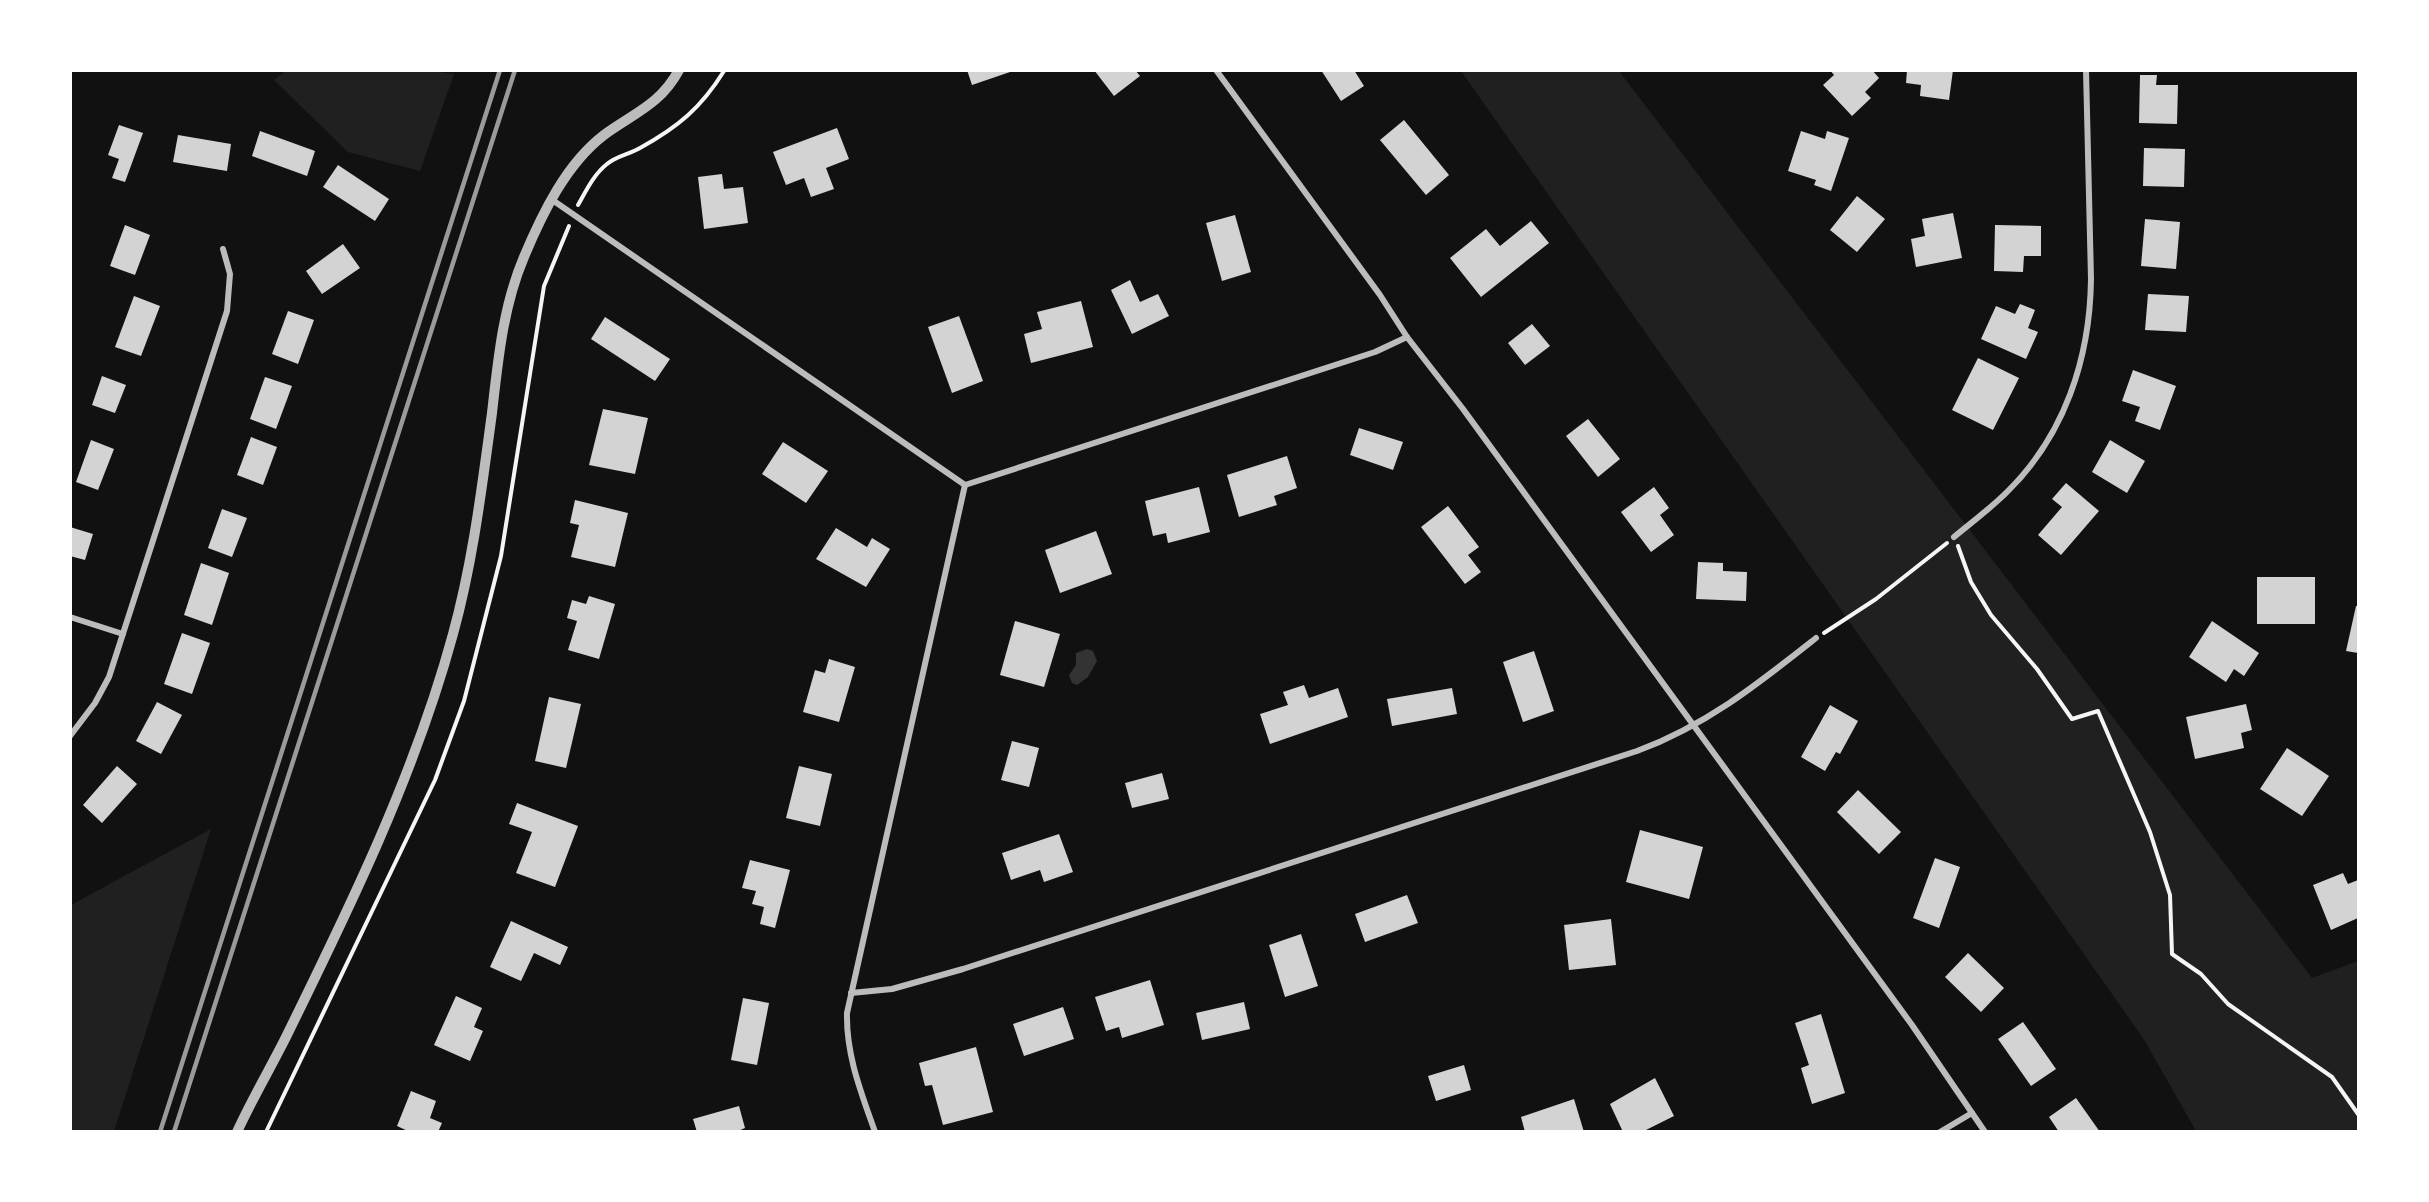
<svg xmlns="http://www.w3.org/2000/svg" width="2429" height="1202" font-family="Raleway,sans-serif">
	<style>
		.green { fill: #202020 }
		.water { fill: #333 }
		.building { fill: #d3d3d3 }
		.lines { fill: none; stroke-linecap: round; stroke-linejoin: round }
		.path { stroke: #f5f5f5; stroke-width: 4 }
		.minor { stroke: #bcbcbc; stroke-width: 6 }
		.tertiary { stroke: #bcbcbc; stroke-width: 10 }
		.rail { stroke: #9a9a9a; stroke-width: 4.5 }
	</style>
	<rect width="100%" height="100%" fill="#111"/>
	<g class="green">
		<path d="M287,70h137l30,4 -34,97 -72,-19 -74,-72z"/>
		<path d="M1461,71h158l693,907 46,-17v170h-162l-53,-93z"/>
		<path d="M211,829l-97,302h-43v-226z"/>
	</g>
	<path class="water" d="M1087,649l6,2 4,10 -9,16 -11,8 -5,-2 -3,-8 7,-10v-12z"/>
	<g class="building">
		<path d="M967,70h46v1l-41,14z"/>
		<path d="M1094,70h41l5,6 -26,20z"/>
		<path d="M1321,70h33l10,16 -23,15z"/>
		<path d="M1830,70h42l7,8 -14,14 6,6 -19,18 -29,-31 11,-10z"/>
		<path d="M1907,70h46l-4,30 -29,-4 1,-11 -15,-2z"/>
		<path d="M2140,75h17l-1,10h22l-1,39 -38,-1z"/>
		<path d="M1404,120l45,55 -23,20 -46,-55z"/>
		<path d="M119,125l24,8 -18,49 -13,-4 7,-19 -11,-4z"/>
		<path d="M837,128l12,31 -23,9 8,21 -23,8 -7,-19 -18,7 -13,-33z"/>
		<path d="M260,131l55,20 -8,25 -55,-20z"/>
		<path d="M1801,131l24,8 2,-8 22,7 -18,53 -17,-6 2,-5 -28,-9z"/>
		<path d="M178,135l53,9 -4,27 -54,-9z"/>
		<path d="M2144,148l41,1 -1,38 -41,-1z"/>
		<path d="M338,165l51,34 -14,22 -52,-34z"/>
		<path d="M722,174l2,15 19,-2 5,36 -44,6 -6,-52z"/>
		<path d="M1857,196l28,23 -28,33 -27,-22z"/>
		<path d="M1953,213l9,45 -46,9 -5,-28 14,-3 -3,-17z"/>
		<path d="M1235,215l16,57 -29,9 -16,-58z"/>
		<path d="M2145,219l35,3 -4,47 -35,-3z"/>
		<path d="M1531,221l18,22 -68,54 -31,-39 36,-29 14,17z"/>
		<path d="M125,225l25,10 -15,40 -25,-9z"/>
		<path d="M1995,225l46,1v30h-17l-1,16 -29,-1z"/>
		<path d="M343,244l17,24 -38,26 -16,-23z"/>
		<path d="M1130,280l10,22 18,-8 11,22 -37,18 -21,-44z"/>
		<path d="M2148,294l41,2 -3,36 -41,-2z"/>
		<path d="M134,296l26,10 -19,50 -26,-9z"/>
		<path d="M1081,301l12,46 -62,16 -7,-29 18,-5 -5,-17z"/>
		<path d="M2020,304l15,6 -7,18 10,4 -12,27 -45,-20 15,-33 19,8z"/>
		<path d="M288,311l26,9 -16,44 -26,-10z"/>
		<path d="M959,316l24,65 -31,12 -24,-66z"/>
		<path d="M605,317l65,42 -15,22 -64,-42z"/>
		<path d="M1532,324l18,22 -25,19 -17,-22z"/>
		<path d="M1978,358l41,20 -26,52 -41,-20z"/>
		<path d="M2133,370l43,16 -16,44 -25,-9 5,-14 -18,-6z"/>
		<path d="M102,376l24,9 -11,28 -23,-8z"/>
		<path d="M265,377l27,9 -16,43 -26,-10z"/>
		<path d="M603,409l45,9 -13,56 -46,-9z"/>
		<path d="M1588,419l32,40 -22,18 -32,-41z"/>
		<path d="M1359,428l44,14 -10,28 -43,-15z"/>
		<path d="M251,437l26,10 -14,38 -26,-10z"/>
		<path d="M91,440l23,9 -16,41 -22,-8z"/>
		<path d="M2110,440l35,21 -18,32 -35,-21z"/>
		<path d="M783,442l45,29 -22,32 -44,-29z"/>
		<path d="M1287,456l10,32 -23,8 3,9 -38,12 -12,-42z"/>
		<path d="M2066,483l33,28 -38,44 -23,-20 24,-28 -10,-8z"/>
		<path d="M1199,487l11,45 -42,11 -2,-10 -13,3 -8,-35z"/>
		<path d="M1654,487l15,21 -9,7 14,20 -23,17 -30,-40z"/>
		<path d="M575,500l53,13 -13,54 -44,-10 8,-32 -9,-2z"/>
		<path d="M1448,506l31,41 -11,8 13,17 -16,12 -44,-57z"/>
		<path d="M222,509l25,9 -15,39 -24,-9z"/>
		<path d="M70,527l23,7 -8,26 -15,-4z"/>
		<path d="M836,528l31,19 5,-9 18,11 -24,38 -50,-28z"/>
		<path d="M1096,531l16,43 -52,19 -15,-43z"/>
		<path d="M1698,562l25,1v8l24,1 -1,29 -50,-2z"/>
		<path d="M201,563l28,10 -17,52 -28,-10z"/>
		<rect x="2257" y="577" width="58" height="47"/>
		<path d="M589,596l26,8 -16,55 -31,-9 9,-29 -10,-3 5,-18 14,4z"/>
		<path d="M2356,606h2v47l-12,-2z"/>
		<path d="M1015,621l45,13 -16,53 -44,-12z"/>
		<path d="M2212,621l47,32 -15,23 -10,-7 -8,13 -37,-25z"/>
		<path d="M182,633l28,10 -18,51 -28,-10z"/>
		<path d="M1534,651l20,60 -31,11 -20,-60z"/>
		<path d="M829,659l26,8 -16,55 -36,-10 12,-42 10,3z"/>
		<path d="M1304,685l5,13 29,-10 10,29 -78,27 -10,-30 28,-9 -5,-13z"/>
		<path d="M1452,688l5,26 -65,12 -5,-27z"/>
		<path d="M549,697l32,7 -15,64 -31,-7z"/>
		<path d="M157,702l25,13 -21,39 -25,-13z"/>
		<path d="M2246,704l6,26 -11,3 3,15 -49,11 -9,-42z"/>
		<path d="M1830,705l28,16 -18,33 -4,-2 -11,19 -24,-14z"/>
		<path d="M1012,741l27,7 -10,39 -28,-7z"/>
		<path d="M2287,748l42,28 -27,40 -42,-27z"/>
		<path d="M117,766l20,18 -35,39 -19,-18z"/>
		<path d="M799,766l33,8 -12,52 -34,-8z"/>
		<path d="M1162,773l7,26 -37,9 -7,-25z"/>
		<path d="M1858,790l43,42 -22,22 -42,-42z"/>
		<path d="M517,803l61,23 -23,61 -39,-14 16,-41 -23,-8z"/>
		<path d="M1640,830l63,17 -14,52 -63,-17z"/>
		<path d="M1059,834l14,38 -29,10 -4,-12 -29,10 -9,-27z"/>
		<path d="M1935,858l25,9 -21,61 -26,-10z"/>
		<path d="M750,860l40,10 -15,58 -15,-4 4,-17 -12,-3 4,-13 -14,-3z"/>
		<path d="M2343,873l5,11 10,-4v38l-27,12 -18,-45z"/>
		<path d="M1407,895l11,28 -53,19 -10,-28z"/>
		<path d="M1611,919l5,46 -47,5 -5,-45z"/>
		<path d="M511,921l57,26 -8,18 -26,-12 -13,28 -31,-14z"/>
		<path d="M1301,934l17,52 -33,11 -16,-52z"/>
		<path d="M1968,953l36,35 -23,24 -36,-35z"/>
		<path d="M1150,980l14,45 -42,13 -3,-11 -13,4 -11,-34z"/>
		<path d="M456,996l26,12 -8,19 9,4 -13,30 -36,-16z"/>
		<path d="M743,998l26,5 -12,62 -26,-5z"/>
		<path d="M1244,1002l6,27 -48,11 -6,-27z"/>
		<path d="M1063,1007l11,32 -50,17 -11,-32z"/>
		<path d="M1821,1014l24,79 -33,11 -11,-36 8,-3 -14,-42z"/>
		<path d="M2023,1022l33,47 -25,17 -33,-47z"/>
		<path d="M976,1047l17,65 -50,13 -11,-40 -7,1 -6,-23z"/>
		<path d="M1464,1065l7,25 -35,11 -8,-25z"/>
		<path d="M1655,1078l19,38 -32,16h-19l-13,-28z"/>
		<path d="M411,1091l25,10 -6,17 12,5 -4,9h-28l-13,-6z"/>
		<path d="M2076,1098l24,34h-41l-10,-15z"/>
		<path d="M1574,1099l10,33h-59l-4,-15z"/>
		<path d="M739,1106l6,22 -9,4h-39l-4,-13z"/>
	</g>
	<g class="lines">
		<g class="path">
			<path d="M578,205c8,-14 16,-31 29,-41 9,-8 23,-10 33,-16 38,-21 61,-40 84,-77"/>
			<path d="M1958,546l13,36 20,33 46,54 35,50 26,-8 52,121 20,63 2,59 29,20 27,30 104,73 26,37"/>
			<path d="M1824,633l52,-34 71,-56"/>
			<path d="M266,1132l169,-352 29,-79 37,-145 43,-270 25,-60"/>
		</g>
		<g class="minor">
			<path d="M1216,70l164,225 27,42 56,72 449,616 73,107"/>
			<path d="M551,199l414,286"/>
			<path d="M965,485l410,-133 32,-15"/>
			<path d="M1954,537c18,-15 37,-29 53,-45 58,-57 83,-134 84,-213l-5,-209"/>
			<path d="M70,617l53,17"/>
			<path d="M70,736l25,-33 14,-26 118,-366 3,-37 -7,-25"/>
			<path d="M851,993l41,-4 71,-20 674,-218c70,-26 122,-68 179,-113"/>
			<path d="M875,1132c-14,-40 -29,-77 -28,-119l118,-528"/>
			<path d="M1940,1132l32,-19"/>
		</g>
		<path class="tertiary" d="M237,1132c15,-33 33,-63 49,-95 64,-130 129,-263 167,-403 20,-72 29,-148 39,-221 6,-53 11,-107 32,-156 18,-43 42,-93 80,-122 30,-22 56,-30 75,-65"/>
		<g class="rail">
			<path d="M160,1132l340,-1062"/>
			<path d="M174,1132l341,-1062"/>
		</g>
	</g>
	<rect width="2429" height="1202" fill="none" stroke="#ffffff" stroke-width="144"/>
</svg>
